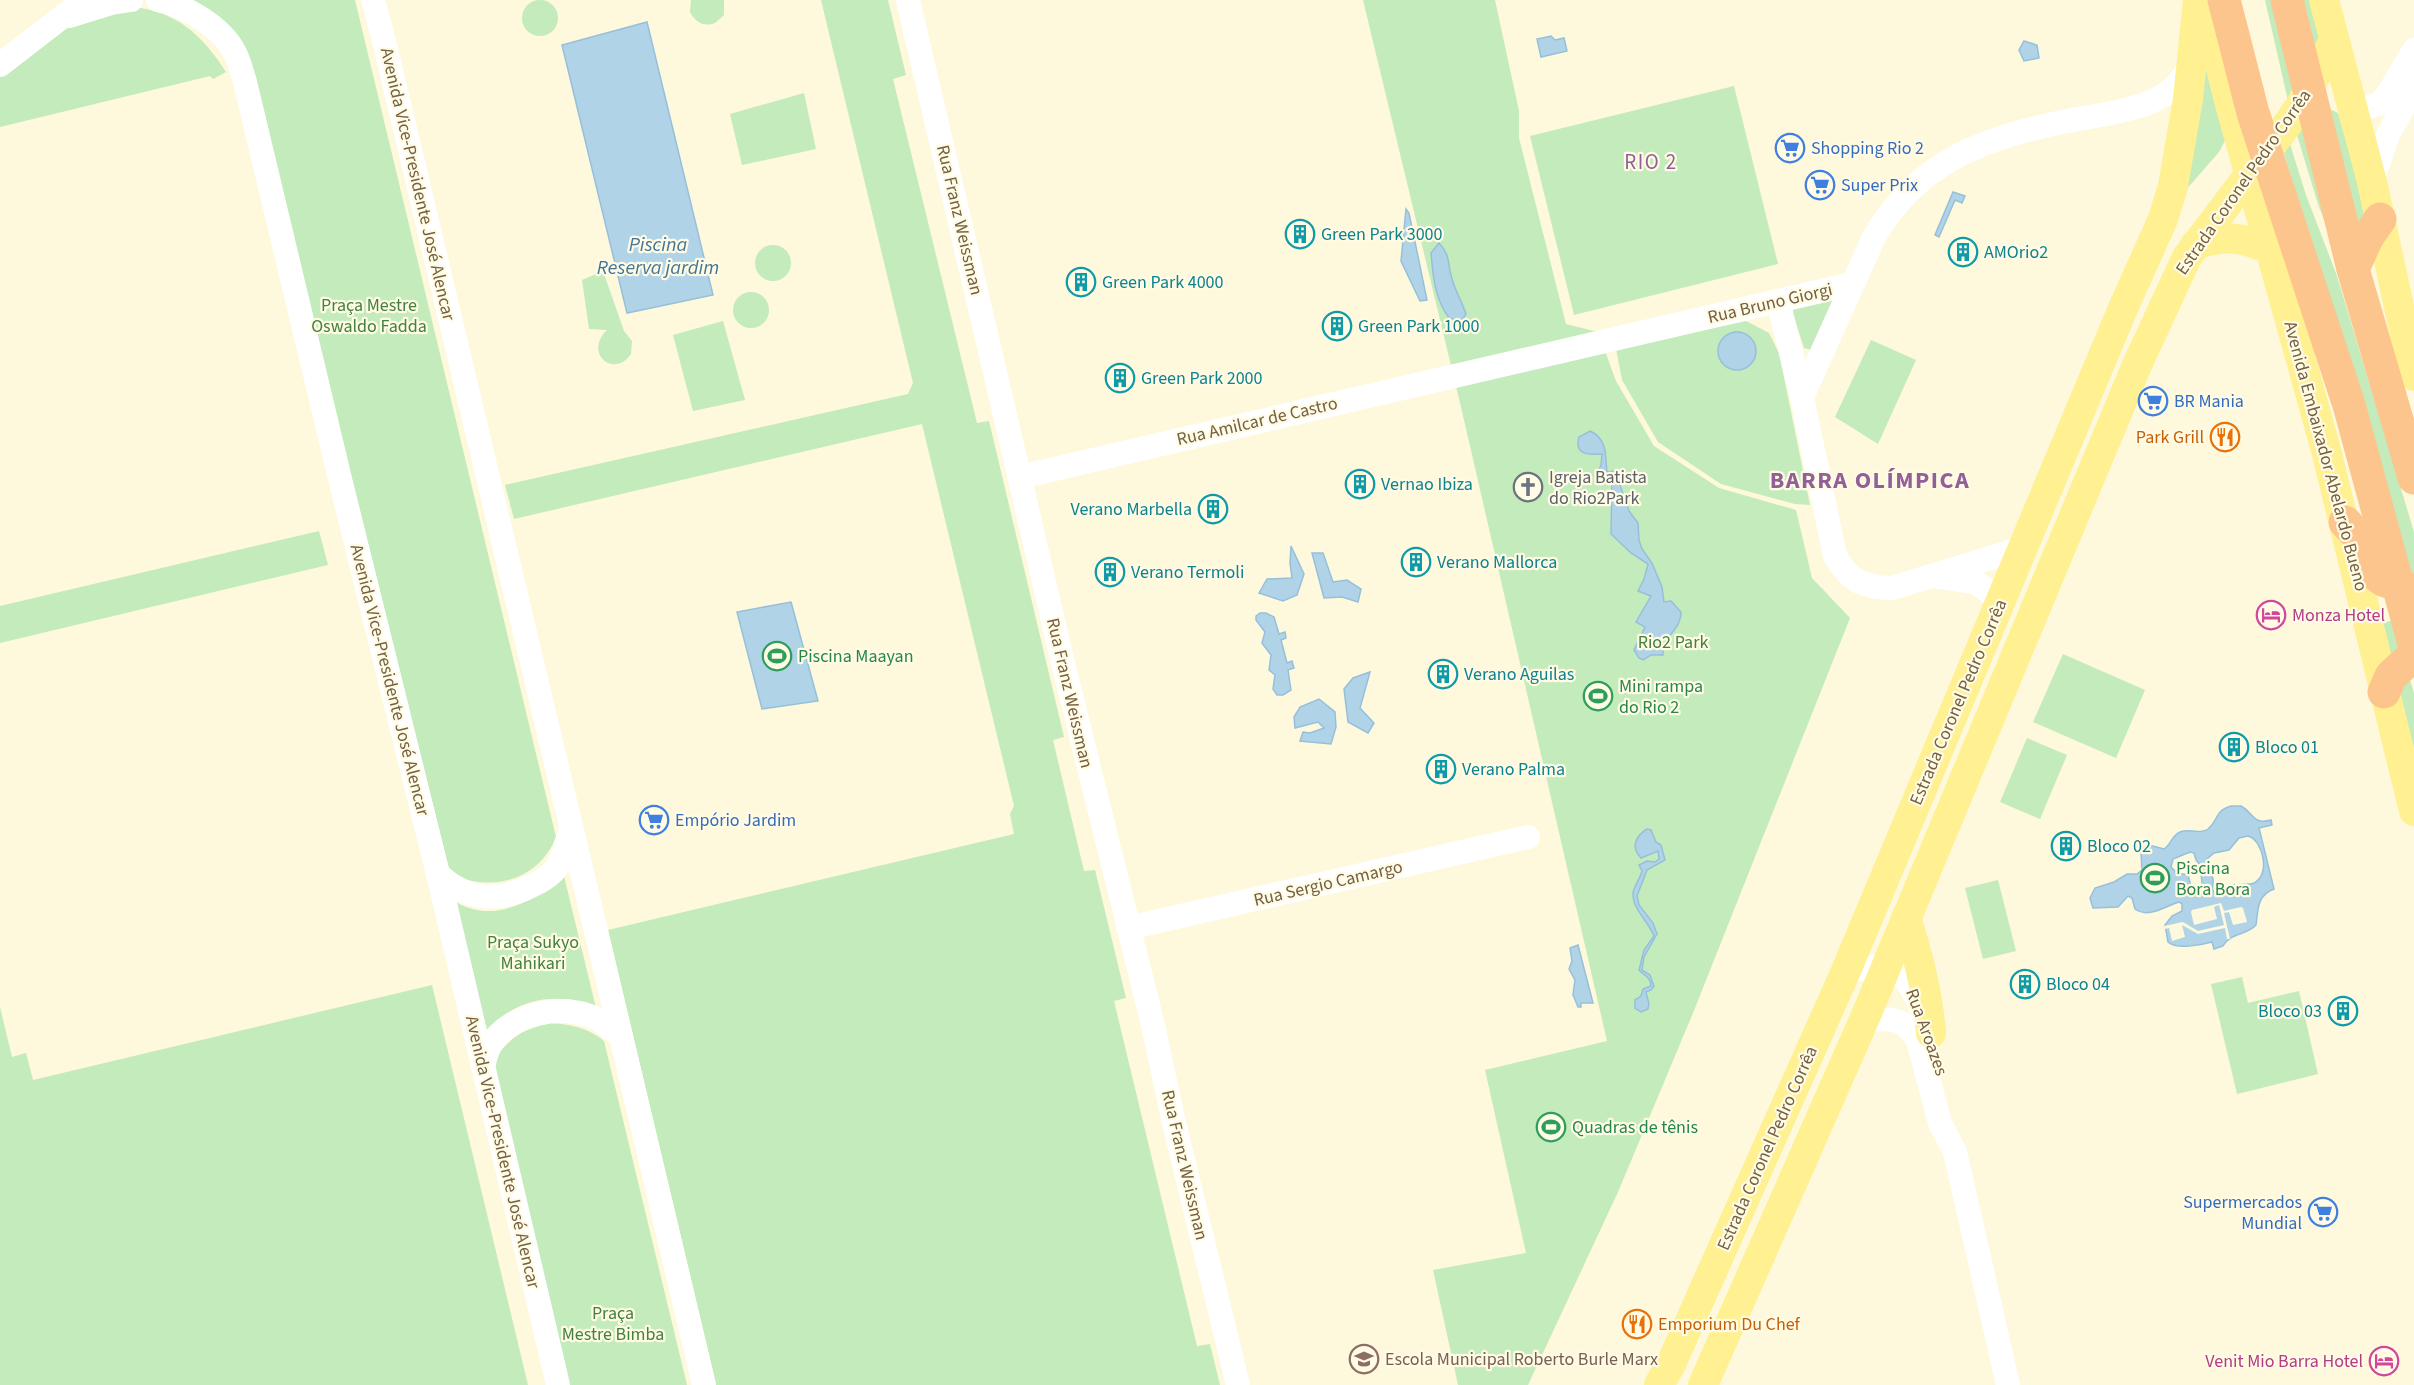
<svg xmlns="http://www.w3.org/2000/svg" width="2414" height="1385" font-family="'Source Sans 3',sans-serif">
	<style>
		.green { fill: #c3ebbb }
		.water { fill: #b0d3e8; stroke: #96c0da; stroke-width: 1.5; fill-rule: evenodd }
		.pier { fill: #fef8dc }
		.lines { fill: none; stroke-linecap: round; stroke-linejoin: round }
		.minor { stroke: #fff; stroke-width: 24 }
		.major { stroke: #fff092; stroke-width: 30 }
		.highway { stroke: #fdc58e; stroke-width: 33 }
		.labels { text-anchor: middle; stroke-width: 4.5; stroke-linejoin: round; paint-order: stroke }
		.shop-label { font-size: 18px; fill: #366cbe; stroke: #fffbe4; text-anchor: start }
		.street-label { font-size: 18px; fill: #746044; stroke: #fffbe4 }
		.culture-label { font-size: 18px; fill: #0d838f; stroke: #fffbe4; text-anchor: start }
		.park-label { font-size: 18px; fill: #42813e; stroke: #fffbe4 }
		.food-label { font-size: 18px; fill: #c56008; stroke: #fffbe4; text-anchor: end }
		.worship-label { font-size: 18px; fill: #5b616d; stroke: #fffbe4; text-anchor: start }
		.hotel-label { font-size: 18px; fill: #b23c85; stroke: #fffbe4; text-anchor: start }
		.leisure-label { font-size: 18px; fill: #27864d; stroke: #fffbe4; text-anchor: start }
		.education-label { font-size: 18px; fill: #785e54; stroke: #fffbe4; text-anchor: start }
		.water-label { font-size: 20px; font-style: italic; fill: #417698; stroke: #fffbe4 }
		.quarter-label { font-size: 21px; letter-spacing: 1.5px; fill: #925f98; stroke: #fffbe4 }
		.district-label { font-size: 24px; font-weight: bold; letter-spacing: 1.5px; fill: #925f98; stroke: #fffbe4 }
	</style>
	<rect width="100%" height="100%" fill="#fef8dc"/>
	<g class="green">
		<path d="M177,0h178l201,837c-18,45 -66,55 -106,37l-194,-781z"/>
		<path d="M691,0h33v15l-9,8c-11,4 -19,0 -25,-11z"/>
		<path d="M821,0h67l18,75 -13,4 84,344 12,-2 75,316 -11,3 31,131 11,-1 31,128 -12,3 83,345 13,-2 10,41h-504l-108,-455 406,-96 -4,-20 4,-8 -92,-382 -408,95 -9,-34 403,-91 5,-11z"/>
		<path d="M1363,0h132l24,111v27l47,186 32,8 18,49 38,65 65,42 77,22 16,68 38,40 -157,395 -75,179 -90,193h-70l-25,-115 93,-17 -41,-183 122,-29 -146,-634z"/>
		<path d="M2265,0h12l18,80 -6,25z"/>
		<path d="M2294,0h23l4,29 -6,27z"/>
		<circle cx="540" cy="18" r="18"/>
		<path d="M131,7c45,3 72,29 95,65l-13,7 -3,-3 -210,51v-51l73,-53z"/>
		<path d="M2200,32l27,105 -8,15 -48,55z"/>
		<path d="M1734,86l44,178 -204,51 -44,-179z"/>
		<path d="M804,93l12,56 -74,16 -12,-51z"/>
		<path d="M2319,104l19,9 30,102 -13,25z"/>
		<path d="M2304,116l28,125 -14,-37 -21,-69z"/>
		<path d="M2290,144l16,51 31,81 77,256v45l-3,-2 -128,-425z"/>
		<circle cx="773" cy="263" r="18"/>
		<path d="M603,271l21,60 8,10 -1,13c-17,25 -48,-1 -24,-24l-18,-1 -7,-49z"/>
		<circle cx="751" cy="310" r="18"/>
		<path d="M1834,297l-22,53 -8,-2 -12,-37 4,-8z"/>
		<path d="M723,321l22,79 -52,11 -20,-76z"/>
		<path d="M1746,321l23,12 10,20 31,152 -15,-1 -74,-20 -63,-42 -36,-62 -6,-31z"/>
		<path d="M1871,340l45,20 -38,84 -43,-27z"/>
		<path d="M319,531l9,34 -328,78v-37z"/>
		<path d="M2394,620l8,30 -8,11 -16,-37z"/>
		<path d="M2063,654l82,36 -29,68 -83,-36z"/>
		<path d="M2410,680l4,13v74c-6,-26 -19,-58 -11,-84z"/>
		<path d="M2027,738l40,17 -27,64 -40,-17z"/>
		<path d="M563,872l33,136c-26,-13 -63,-13 -88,5 -8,6 -16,15 -24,23l-34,-138c39,29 85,5 113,-26z"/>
		<path d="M1998,880l18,71 -33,8 -18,-71z"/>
		<path d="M2242,977l6,26 51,-12 19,83 -81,20 -26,-110z"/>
		<path d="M432,985l96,400h-528v-378l12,50 14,-4 7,27z"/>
		<path d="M550,1023c20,1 38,5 54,18l83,344h-120l-76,-321c18,-26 29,-34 59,-41z"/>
	</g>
	<g class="water">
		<path d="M647,22l66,273 -86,18 -65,-268z"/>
		<path d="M1551,36l4,4 9,-2 3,13 -26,6 -4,-18z"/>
		<path d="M2024,41l13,4 2,13 -15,3 -5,-11z"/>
		<path d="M1953,192l12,4 -3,7 -7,-3 -16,37 -4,-2z"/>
		<path d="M1406,209l3,4 18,87 -7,1 -19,-40z"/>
		<path d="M1439,243c12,13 8,20 13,36 3,11 10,23 14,35l-5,7 -12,-3c-14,-19 -16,-41 -18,-65z"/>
		<circle cx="1737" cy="351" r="19"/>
		<path d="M1590,431c18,8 15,25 17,41l8,-1 14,40 9,12 1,17 3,9 10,14 10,24 2,15 7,-1 10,11c1,17 -20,26 -18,43h-12l-8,5 -4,-2 -5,-8 11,-23 -9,-5 15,-26 -13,-5 6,-12 4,-15 -17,-11 -20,-19 1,-57h-8l-2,-5h-4l3,-7 1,-11c-14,1 -28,1 -23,-17z"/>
		<path d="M1291,546l13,28 -7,21 -14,6 -24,-8 8,-14 25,-1 -2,-15z"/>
		<path d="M1312,553h11l10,29 14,-2 14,9 -3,13 -16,-5 -18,1z"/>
		<path d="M791,602l27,99 -56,8 -25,-97z"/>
		<path d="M1260,613h6l8,4 5,17 6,-2 1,6 -5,2 6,23 5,-2 2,7 -6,2 3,20 -8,5h-6l-4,-6 2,-14 -6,-5 2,-15 -9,-12 3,-11 -9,-12v-4z"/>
		<path d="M1370,672l-10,36 14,15 -6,10 -20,-11 -4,-33 9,-11z"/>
		<path d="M1319,699l16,13 1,15 -5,17 -31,-3 3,-9 7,1 14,-5 -6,-6 -23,6 -1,-11 6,-10z"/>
		<path d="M2231,806h10c13,7 11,19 30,14l1,5 -13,3 15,61c-17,6 -16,21 -18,36 -10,11 -25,7 -33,21l-9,3 -2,-7c-11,3 -35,8 -44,0l-3,-17 7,-9 10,-5v-7l-3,-2c-14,4 -30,17 -44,7l-3,-11 -4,-2 -10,11 -25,1 -3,-10 5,-10 19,-6 13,-8h10l5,-4 -1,-17 3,-6 5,-2 15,4c7,-4 8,-14 16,-17 9,-4 19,3 28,-3 11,-9 6,-18 23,-23zM2248,836c15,4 23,39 6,47 -8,3 -17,0 -24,3 -7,4 -7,9 -15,8 -5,-6 -1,-8 -2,-15 -2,-9 -8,-11 -6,-20l7,-6 15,-3 10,-12zM2190,852l4,1 2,7 4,5 3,26 -5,6 -5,-3 -5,-19 -11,-2 -6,-6 2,-8z"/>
		<path d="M1647,829l4,1 5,12 5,3 4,15 -18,10 -10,26 2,9 14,18 4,11 -13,23 -2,13 8,5 4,11 -3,4 -5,2 3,12 -1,5 -7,3 -6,-4v-8l6,-4 2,-7 8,-3c0,-9 -8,-11 -12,-16l5,-20 10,-14c-5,-14 -22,-27 -21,-43 1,-7 7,-14 9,-22l-3,-6 8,-4 8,1 4,-3 -1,-8 -17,7c-11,-11 -5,-22 6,-29z"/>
		<path d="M1578,945l15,58h-12v4h-3l-5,-12 2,-15 -6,-11 3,-8 -2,-13z"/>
	</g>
	<path class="pier" d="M2221,903l3,8 17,-4 2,1 4,14 -14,3 -4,-13 -5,1 6,26h-3l-2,-11 -27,6 -16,-9 3,12 -13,4 -3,-13 -4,1 -1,-3 19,-4 15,9 26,-6 -5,-20 -5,2 3,12 -23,6 -3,-13 1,-2z"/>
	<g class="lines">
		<g class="minor">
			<path d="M158,0c28,6 65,27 78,55 4,8 6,18 9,27l96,401 97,391 120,511"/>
			<path d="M373,0l12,45 319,1340"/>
			<path d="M908,0l153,655 92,370 21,98 64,262"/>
			<path d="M69,16l42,-13 20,-3"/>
			<path d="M0,65l84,-65"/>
			<path d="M2354,111l25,-7 9,-10 26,-44"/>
			<path d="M2372,182l16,-47 26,-48"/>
			<path d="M1778,301l24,96 33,159c15,26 28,31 57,32l131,-40"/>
			<path d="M1802,397l72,-160c44,-75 107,-98 188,-115 33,-7 82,-10 109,-32 8,-6 14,-16 20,-25"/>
			<path d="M1020,477l831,-193"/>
			<path d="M1939,577l36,5 26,18"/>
			<path d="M438,874c27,26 60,29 93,12 9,-4 20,-10 26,-19 7,-11 10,-27 14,-39"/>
			<path d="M1128,928l400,-91"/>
			<path d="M1845,973c44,-14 59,-6 76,35"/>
			<path d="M1864,1020c25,-2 42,-3 54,21l22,82 15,29 53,233"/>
			<path d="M483,1067c2,-8 4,-19 10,-26 22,-28 65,-36 97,-25 12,4 22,13 31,21"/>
		</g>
		<g class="major">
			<path d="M2324,0l48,182 42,194"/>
			<path d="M2204,1l27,107 95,342 88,361"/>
			<path d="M2196,244c33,-9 45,-7 76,6"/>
			<path d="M1906,918c12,37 22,76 25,115"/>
			<path d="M1659,1385l12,-21 174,-391 279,-667 39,-87 10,-33 15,-87 10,-99"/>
			<path d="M1703,1385l161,-365 273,-655 50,-108 102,-135 11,-16 34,-66"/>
		</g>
		<g class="highway">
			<path d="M2224,0l29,113 96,292 65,239"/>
			<path d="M2287,0l66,269 61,209"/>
			<path d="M2353,269l14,-31 13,-19"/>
			<path d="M2345,522l14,15 7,25 7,10 10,8 21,7"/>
			<path d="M2384,692l7,-16 23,-21"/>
		</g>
	</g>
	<defs>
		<g id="supermarket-ring" transform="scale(1.5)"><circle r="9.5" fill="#fffbe4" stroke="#3f7fe0" stroke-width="1.5"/><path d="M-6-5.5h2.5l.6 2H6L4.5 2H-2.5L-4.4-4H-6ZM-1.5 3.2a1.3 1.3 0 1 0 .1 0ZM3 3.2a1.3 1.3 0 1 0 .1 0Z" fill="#3f7fe0"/></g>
		<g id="building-ring" transform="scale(1.5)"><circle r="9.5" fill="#fffbe4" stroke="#0f9aa8" stroke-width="1.5"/><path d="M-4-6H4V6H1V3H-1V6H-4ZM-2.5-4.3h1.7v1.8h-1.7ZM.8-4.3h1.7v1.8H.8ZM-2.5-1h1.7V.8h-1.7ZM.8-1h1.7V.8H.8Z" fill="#0f9aa8"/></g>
		<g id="restaurant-ring" transform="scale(1.5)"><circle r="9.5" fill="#fffbe4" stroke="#e8710a" stroke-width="1.5"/><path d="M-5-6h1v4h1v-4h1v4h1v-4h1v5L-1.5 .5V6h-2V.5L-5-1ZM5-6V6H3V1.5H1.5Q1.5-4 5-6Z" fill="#e8710a"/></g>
		<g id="church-ring" transform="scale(1.5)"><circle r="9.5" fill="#fffbe4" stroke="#6b7280" stroke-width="1.5"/><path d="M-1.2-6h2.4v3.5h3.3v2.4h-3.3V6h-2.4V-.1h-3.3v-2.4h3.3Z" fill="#6b7280"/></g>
		<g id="hotel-ring" transform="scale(1.5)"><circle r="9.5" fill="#fffbe4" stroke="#d1479c" stroke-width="1.5"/><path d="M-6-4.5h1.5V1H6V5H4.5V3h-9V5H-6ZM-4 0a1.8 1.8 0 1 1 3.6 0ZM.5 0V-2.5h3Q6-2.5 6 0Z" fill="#d1479c"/></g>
		<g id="stadium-ring" transform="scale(1.5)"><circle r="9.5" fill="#fffbe4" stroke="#2e9e5b" stroke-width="1.5"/><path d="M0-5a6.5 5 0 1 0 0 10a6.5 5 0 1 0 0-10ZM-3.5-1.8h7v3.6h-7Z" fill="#2e9e5b"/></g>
		<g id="school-ring" transform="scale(1.5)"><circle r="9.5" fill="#fffbe4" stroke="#8d6e63" stroke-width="1.5"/><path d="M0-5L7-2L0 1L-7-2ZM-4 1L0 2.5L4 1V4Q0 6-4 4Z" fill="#8d6e63"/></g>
	</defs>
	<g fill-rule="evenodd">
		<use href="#supermarket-ring" x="1790" y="148"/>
		<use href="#supermarket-ring" x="1820" y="185"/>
		<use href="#building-ring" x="1300" y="234"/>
		<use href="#building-ring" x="1963" y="252"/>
		<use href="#building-ring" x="1081" y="282"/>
		<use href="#building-ring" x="1337" y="326"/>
		<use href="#building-ring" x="1120" y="378"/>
		<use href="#supermarket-ring" x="2153" y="401"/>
		<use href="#restaurant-ring" x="2225" y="437"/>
		<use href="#building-ring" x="1360" y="484"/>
		<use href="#church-ring" x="1528" y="487"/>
		<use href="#building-ring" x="1213" y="509"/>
		<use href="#building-ring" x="1416" y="562"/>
		<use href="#building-ring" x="1110" y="572"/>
		<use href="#hotel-ring" x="2271" y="615"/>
		<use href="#stadium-ring" x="777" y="656"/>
		<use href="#building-ring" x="1443" y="674"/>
		<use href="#stadium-ring" x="1598" y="696"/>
		<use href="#building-ring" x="2234" y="747"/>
		<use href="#building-ring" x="1441" y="769"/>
		<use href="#supermarket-ring" x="654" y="820"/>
		<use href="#building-ring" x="2066" y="846"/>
		<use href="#stadium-ring" x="2155" y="878"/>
		<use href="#building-ring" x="2025" y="984"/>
		<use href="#building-ring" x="2343" y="1011"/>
		<use href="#stadium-ring" x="1551" y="1127"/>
		<use href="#supermarket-ring" x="2323" y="1212"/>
		<use href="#restaurant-ring" x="1637" y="1324"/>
		<use href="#school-ring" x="1364" y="1359"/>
		<use href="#hotel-ring" x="2384" y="1361"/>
	</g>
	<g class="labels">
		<g class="shop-label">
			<text x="1811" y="154">Shopping Rio 2</text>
			<text x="1841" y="191">Super Prix</text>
			<text x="2174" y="407">BR Mania</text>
			<text x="675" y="826">Empório Jardim</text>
			<text x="2302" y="1208" text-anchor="end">Supermercados<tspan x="2302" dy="21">Mundial</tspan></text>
		</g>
		<g class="street-label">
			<text transform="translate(2243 182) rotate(-55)" y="6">Estrada Coronel Pedro Corrêa</text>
			<text transform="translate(418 184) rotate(77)" y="6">Avenida Vice-Presidente José Alencar</text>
			<text transform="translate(960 220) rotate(77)" y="6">Rua Franz Weissman</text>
			<text transform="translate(1770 303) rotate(-13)" y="6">Rua Bruno Giorgi</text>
			<text transform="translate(1257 421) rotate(-13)" y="6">Rua Amilcar de Castro</text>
			<text transform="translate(2326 456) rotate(75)" y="6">Avenida Embaixador Abelardo Bueno</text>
			<text transform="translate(390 680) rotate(76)" y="6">Avenida Vice-Presidente José Alencar</text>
			<text transform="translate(1070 693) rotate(77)" y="6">Rua Franz Weissman</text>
			<text transform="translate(1958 702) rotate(-67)" y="6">Estrada Coronel Pedro Corrêa</text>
			<text transform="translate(1328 883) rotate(-13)" y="6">Rua Sergio Camargo</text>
			<text transform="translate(1927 1032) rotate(70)" y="6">Rua Aroazes</text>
			<text transform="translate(1767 1148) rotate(-66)" y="6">Estrada Coronel Pedro Corrêa</text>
			<text transform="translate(503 1152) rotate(77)" y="6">Avenida Vice-Presidente José Alencar</text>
			<text transform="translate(1185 1165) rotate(77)" y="6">Rua Franz Weissman</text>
		</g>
		<g class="culture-label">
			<text x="1321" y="240">Green Park 3000</text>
			<text x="1984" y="258">AMOrio2</text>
			<text x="1102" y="288">Green Park 4000</text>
			<text x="1358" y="332">Green Park 1000</text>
			<text x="1141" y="384">Green Park 2000</text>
			<text x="1381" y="490">Vernao Ibiza</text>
			<text x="1192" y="515" text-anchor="end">Verano Marbella</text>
			<text x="1437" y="568">Verano Mallorca</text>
			<text x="1131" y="578">Verano Termoli</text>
			<text x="1464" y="680">Verano Aguilas</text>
			<text x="2255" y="753">Bloco 01</text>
			<text x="1462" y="775">Verano Palma</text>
			<text x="2087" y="852">Bloco 02</text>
			<text x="2046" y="990">Bloco 04</text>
			<text x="2322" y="1017" text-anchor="end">Bloco 03</text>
		</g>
		<g class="park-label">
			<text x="369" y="311">Praça Mestre<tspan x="369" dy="21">Oswaldo Fadda</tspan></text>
			<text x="1673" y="648">Rio2 Park</text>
			<text x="533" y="948">Praça Sukyo<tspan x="533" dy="21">Mahikari</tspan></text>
			<text x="613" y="1319">Praça<tspan x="613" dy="21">Mestre Bimba</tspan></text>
		</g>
		<g class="food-label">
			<text x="2204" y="443">Park Grill</text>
			<text x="1658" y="1330" text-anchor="start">Emporium Du Chef</text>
		</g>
		<g class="worship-label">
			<text x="1549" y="483">Igreja Batista<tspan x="1549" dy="21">do Rio2Park</tspan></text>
		</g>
		<g class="hotel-label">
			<text x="2292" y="621">Monza Hotel</text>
			<text x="2363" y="1367" text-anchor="end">Venit Mio Barra Hotel</text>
		</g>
		<g class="leisure-label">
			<text x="798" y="662">Piscina Maayan</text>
			<text x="1619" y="692">Mini rampa<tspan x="1619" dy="21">do Rio 2</tspan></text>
			<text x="2176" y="874">Piscina<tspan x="2176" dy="21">Bora Bora</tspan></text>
			<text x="1572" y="1133">Quadras de tênis</text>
		</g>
		<g class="education-label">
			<text x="1385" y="1365">Escola Municipal Roberto Burle Marx</text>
		</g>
		<g class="water-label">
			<text x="658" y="251">Piscina<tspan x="658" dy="23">Reserva jardim</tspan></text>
		</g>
		<g class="quarter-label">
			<text x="1651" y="169">RIO 2</text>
		</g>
		<g class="district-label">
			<text x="1870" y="488">BARRA OLÍMPICA</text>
		</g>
	</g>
</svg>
